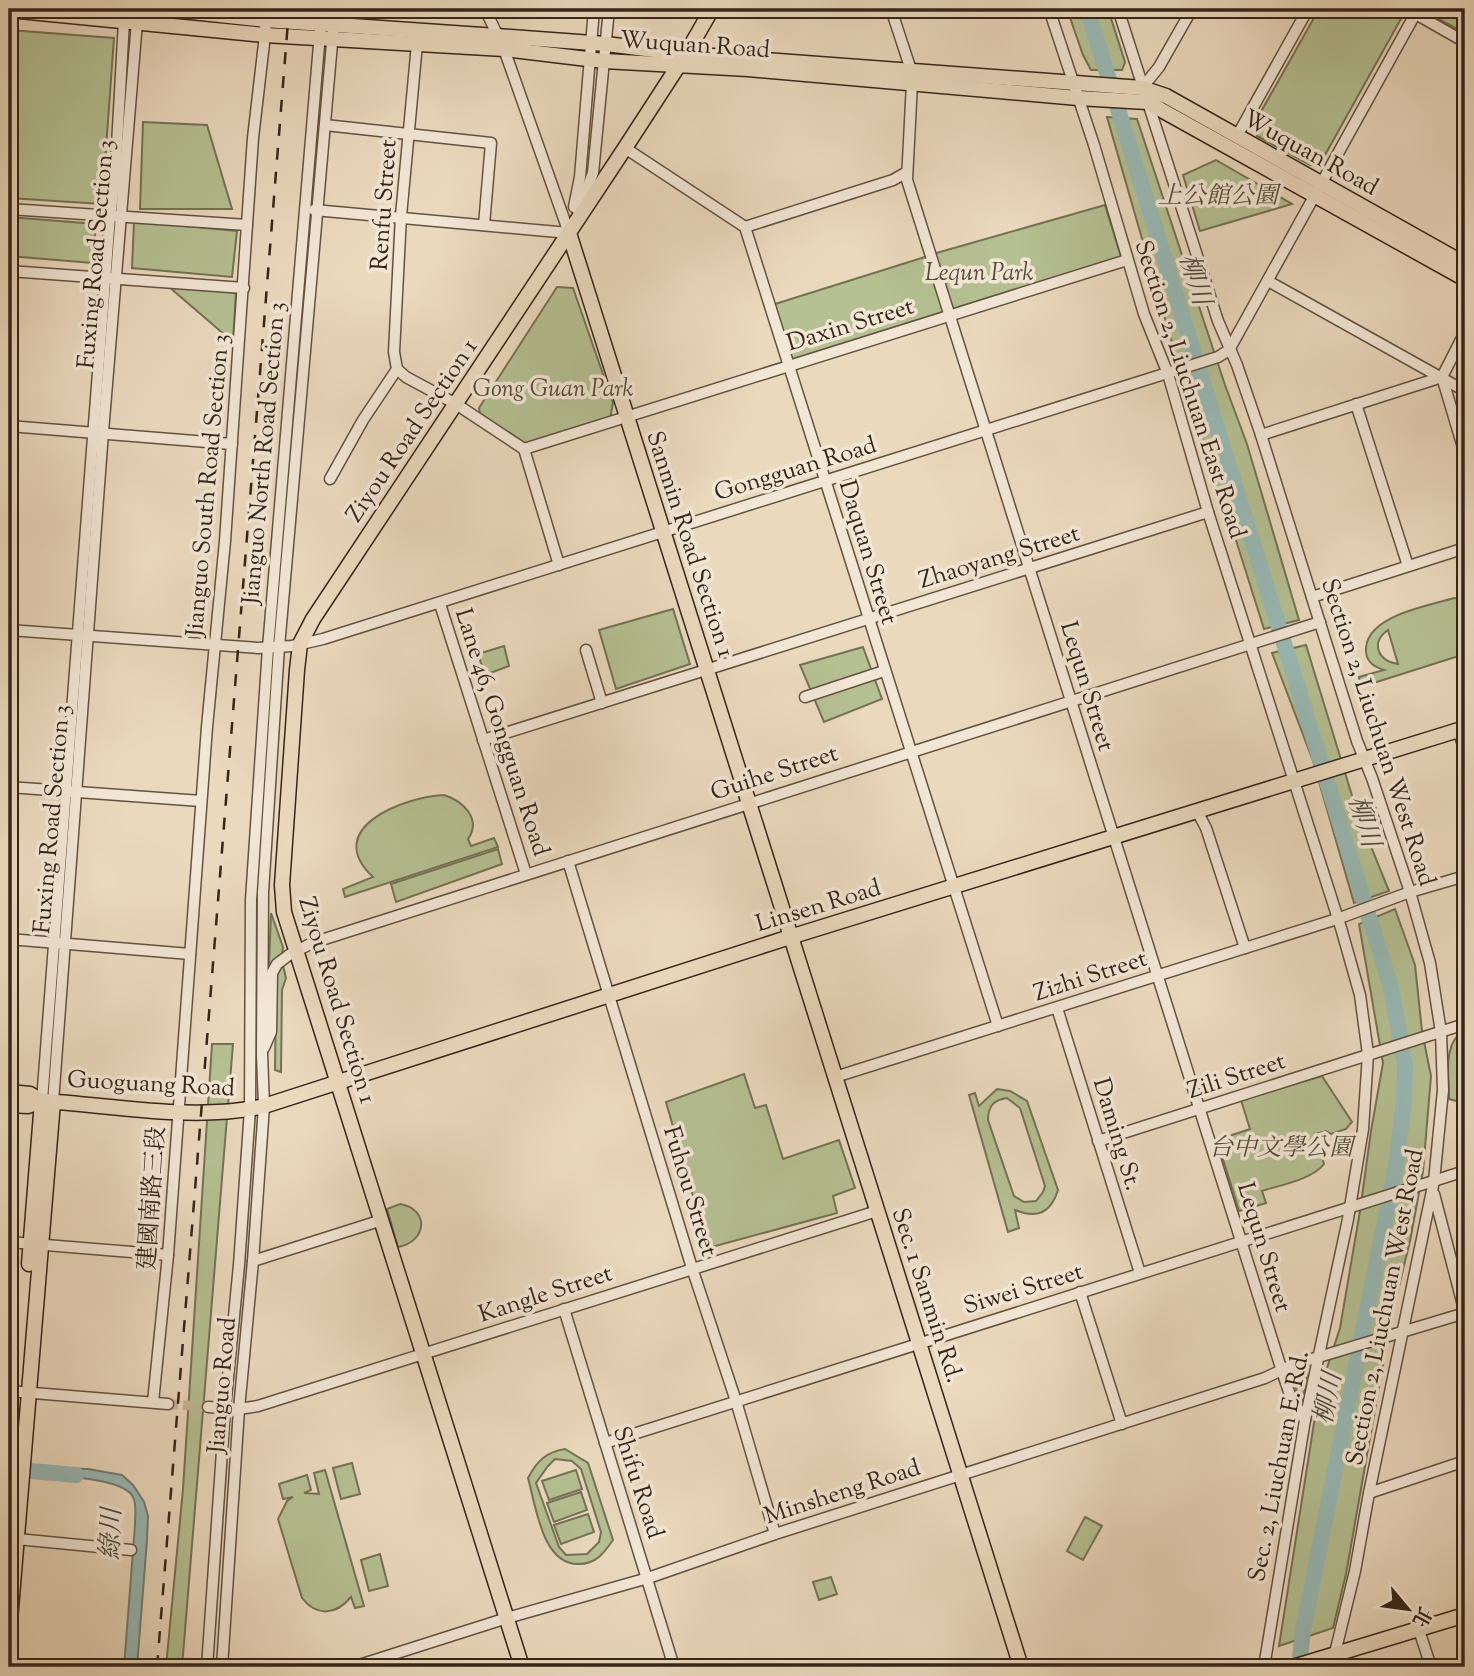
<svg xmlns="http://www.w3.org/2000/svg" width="1474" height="1676" font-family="'Sorts Mill Goudy','Noto Serif TC',serif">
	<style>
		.green { fill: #b5c093; stroke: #757256; stroke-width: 2; fill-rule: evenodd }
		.water { fill: #99b9b6; stroke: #717e77; stroke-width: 2 }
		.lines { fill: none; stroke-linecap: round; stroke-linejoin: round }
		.river { stroke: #99b9b6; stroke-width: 16 }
		.minor-tunnel { stroke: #c7b59d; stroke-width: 10; stroke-dasharray: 10 5; stroke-linecap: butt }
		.minor-casing { stroke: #625242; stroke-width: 13 }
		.major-casing { stroke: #352519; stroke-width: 17 }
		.minor { stroke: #f2e6d5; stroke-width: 10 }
		.major { stroke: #ebd9be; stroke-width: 14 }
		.rail { stroke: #352519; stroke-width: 2.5; stroke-dasharray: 12 12; stroke-linecap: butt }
		.labels { text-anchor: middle; stroke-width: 7; stroke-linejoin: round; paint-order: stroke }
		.street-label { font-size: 24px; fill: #352519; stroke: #f2e6d5 }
		.park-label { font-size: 24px; font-style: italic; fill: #554c38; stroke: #f2e6d5 }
		.water-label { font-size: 26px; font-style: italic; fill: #4e4a40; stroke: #f2e6d5 }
	</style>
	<rect width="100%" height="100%" fill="#ebd9be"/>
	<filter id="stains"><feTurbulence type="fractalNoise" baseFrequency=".00286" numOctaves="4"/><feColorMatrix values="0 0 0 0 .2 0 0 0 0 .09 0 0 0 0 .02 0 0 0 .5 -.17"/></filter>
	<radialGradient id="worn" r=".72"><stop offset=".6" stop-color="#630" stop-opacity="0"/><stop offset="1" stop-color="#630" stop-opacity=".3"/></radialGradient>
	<g class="green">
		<path d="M1067,9h41l17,53 -3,8h-31l-8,-15z"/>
		<path d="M1319,9h68l15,8 -82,147 -10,1 -53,-29 -3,-12z"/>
		<path d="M1431,9h34v24l-36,-19z"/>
		<path d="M9,30l105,8 -12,166 -93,-6z"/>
		<path d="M1107,117l30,2 88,266 22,59 52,176 -35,9 -30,-95 -34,-94z"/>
		<path d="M143,122l64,3 25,84h-92z"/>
		<path d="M1216,160l76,44 -92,27 -17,-56z"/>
		<path d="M1105,205l17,55 -171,53 -18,-59z"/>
		<path d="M9,217l87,7 -4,39 -83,-7z"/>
		<path d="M134,221l103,10 -5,46 -100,-9z"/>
		<path d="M928,256l18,58 -156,48 -18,-57z"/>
		<path d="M168,286l68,7 -3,49z"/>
		<path d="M557,287l16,1 40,115 -3,16 -82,29 -47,-28 -2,-12z"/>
		<path d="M1454,598l11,1v55l-104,33 -2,-10 25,-7c-9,-3 -17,-7 -18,-18 -3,-36 62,-46 88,-54zM1388,630l10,34c-20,-3 -28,-21 -10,-34z"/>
		<path d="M673,609l17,55 -74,25 -17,-59z"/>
		<path d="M1306,645l51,167 32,79 -35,12 -41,-142 -41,-108z"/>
		<path d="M504,646l5,20 -24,9 -7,-21z"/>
		<path d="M863,647l19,52 -58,23 -24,-57z"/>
		<path d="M444,795c19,6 38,24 24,44l3,7 23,-8 4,9 -153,50 -2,-8 30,-12c-52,-49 31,-80 71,-82z"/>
		<path d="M498,849l4,15 -106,38 -5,-18z"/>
		<path d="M1395,909l20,56 7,66 9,45 -8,95 -13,70 -19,78 -45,255 -13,54 -54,18 35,-223 11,-49 15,-46 20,-117 11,-80 12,-68 -24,-139z"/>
		<path d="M271,913l12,34 -1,8 -13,10z"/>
		<path d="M283,965l3,13 -4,12 -1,82 -6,-2 1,-87 1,-8z"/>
		<path d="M1465,1030v69l-9,2 -7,-2c0,-23 -7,-57 16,-69z"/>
		<path d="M212,1044h21l-51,623h-16l17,-178z"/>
		<path d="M744,1074l11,34 11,-3 17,54 56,-19 16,48 -22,8 4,17 -129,35 -42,-146z"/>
		<path d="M1322,1076l30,46 -6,7 -15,5 -5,-3 -11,3 9,30c-11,15 -43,21 -62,27l4,12 -27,8 -22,-71 33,-11 -9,-29z"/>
		<path d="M997,1089l13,2 17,10 31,89c-7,23 -21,29 -43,20l4,18 -11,4 -39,-137 6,-2 4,13zM1007,1098l13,10 25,78 -2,6 -7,9 -12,1 -10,-6 -26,-76c0,-13 5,-20 19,-22z"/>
		<path d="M400,1204c30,5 27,38 -2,43l-11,-38z"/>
		<path d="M1307,1374l-4,27 -3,2 -7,-24z"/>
		<path d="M565,1449l23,14 25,77c-9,13 -17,24 -34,24 -37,1 -43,-58 -51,-86 9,-17 18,-26 37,-29zM555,1459l17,2 9,8 20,63 -2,10 -12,12 -21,1 -7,-8 -23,-64 12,-17z"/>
		<path d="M352,1463l8,31 -19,5 -8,-31z"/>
		<path d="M325,1470l39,136 -9,2 -4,-11c-15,18 -34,20 -49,1l-24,-79 9,-18 6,-4 -10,2 -4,-15 28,-9 4,15 -7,3 15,1 -5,-21z"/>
		<path d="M576,1470l6,19 -33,11 -7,-19z"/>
		<path d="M581,1492l6,18 -33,12 -7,-19z"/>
		<path d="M588,1514l6,18 -33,12 -7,-19z"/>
		<path d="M1085,1517l17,9 -19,34 -16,-9z"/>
		<path d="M380,1554l8,32 -19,5 -8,-31z"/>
		<path d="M831,1577l6,17 -18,6 -6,-18z"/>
	</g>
	<path class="water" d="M55,1468l33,1 34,6 11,10 11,17 4,14 -1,24 -10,127h-13l11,-142c0,-9 2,-20 -2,-28 -8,-17 -61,-20 -79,-22z"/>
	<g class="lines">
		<g class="river">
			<path d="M1087,9l304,979 14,78 -1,36 -8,64 -93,464 -4,37"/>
			<path d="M9,1469l67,6"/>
		</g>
		<path class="minor-tunnel" d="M168,1404l40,3"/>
		<g class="minor-casing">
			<g id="minor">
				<path d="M485,9l19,40 65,184"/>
				<path d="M891,9l20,61 1,13 -5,97 375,1191 8,24 15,25"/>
				<path d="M1049,9l45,136 50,169 24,60 40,138 133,416 19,67 8,59 -5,75 -15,90 -43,201 -41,247"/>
				<path d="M1118,9l100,312 19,44 24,70 96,306 15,37 38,114 20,71 11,69 2,58 -9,91 -65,312 -14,78 -20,82v14"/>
				<path d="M1407,9l58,33"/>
				<path d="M1142,88l17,-21 33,-58"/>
				<path d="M325,125l166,18 -7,82"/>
				<path d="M1237,136l71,-127"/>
				<path d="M625,148l120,79 253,799"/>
				<path d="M574,207l6,-30 14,-168"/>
				<path d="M9,209l238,16"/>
				<path d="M314,210l255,23"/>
				<path d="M578,211l15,-38 16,-164"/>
				<path d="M745,227l148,-47 14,-8"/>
				<path d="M9,271l235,17"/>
				<path d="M1268,281l197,110"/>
				<path d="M1465,332l-23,45 23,77"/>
				<path d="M397,369l9,8 50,27 68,45 603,-189"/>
				<path d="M397,369l-3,-17 7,-136 16,-172"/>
				<path d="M1356,404l52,162"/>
				<path d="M9,426l223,18"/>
				<path d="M1261,435l181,-58"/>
				<path d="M524,449l35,116"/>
				<path d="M330,479l33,-59 34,-51"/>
				<path d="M1312,597l153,-49"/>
				<path d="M440,604l86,270"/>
				<path d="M9,630l249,18 34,-2 31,-7 895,-282 11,-7 189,-341"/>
				<path d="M586,650l16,53"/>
				<path d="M805,697l79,-26"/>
				<path d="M1458,730l7,21"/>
				<path d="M483,740l725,-228"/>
				<path d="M9,787l192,14"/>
				<path d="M1197,811l9,17 39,120"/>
				<path d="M568,861l124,407 44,133 39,133"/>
				<path d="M9,939l181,15"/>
				<path d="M1057,1008l83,265"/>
				<path d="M264,1048l7,-16 1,-59 5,-9 12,-9 23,-12 1008,-321"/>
				<path d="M835,1077l502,-158 73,-27 55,-16"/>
				<path d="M42,1101l68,-885 5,-36 9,-159"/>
				<path d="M53,1102l50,-670 34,-410"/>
				<path d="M1098,1141l367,-117"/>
				<path d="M1434,1194l31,119"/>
				<path d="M9,1242l159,13"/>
				<path d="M253,1261l129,-41"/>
				<path d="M1080,1292l42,132"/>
				<path d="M564,1309l110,358"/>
				<path d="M9,1391l159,13"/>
				<path d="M153,1402l15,-147 39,-528 18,-186 28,-403 12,-103 1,-26"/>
				<path d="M208,1407l31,2 19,-3 619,-195"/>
				<path d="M605,1443l860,-272"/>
				<path d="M1369,1493l96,-32"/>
				<path d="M9,1541l8,-2 114,11"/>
				<path d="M1419,1630l12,37"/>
				<path d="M207,1667l18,-259 14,-143 11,-156 1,-209 17,-252 54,-639"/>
				<path d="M222,1667l17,-258 14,-148 11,-155 -2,-52 1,-162 16,-245 56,-638"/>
				<path d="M353,1667l154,-49 141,-40 127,-44 490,-156 27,-13 173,-52"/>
			</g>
		</g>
		<g class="major-casing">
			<g id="major">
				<path d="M163,9l102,11 232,16 109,8 80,10 456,34 24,8 299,168"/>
				<path d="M9,10l256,25 239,14 100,12 144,8 330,29 69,4 318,177"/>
				<path d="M569,233c150,478 303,956 452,1434"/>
				<path d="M9,1092l21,2 12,7"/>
				<path d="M9,1105l19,1 14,-5c71,4 153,21 222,5l526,-169 675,-209"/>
				<path d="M29,1264l13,-163"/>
				<path d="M9,1633l44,-531"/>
				<path d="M522,1667l-238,-755 -2,-27 15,-215 3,-26 13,-25 312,-471 61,-94 26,-45"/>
				<path d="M1293,1667l172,-52"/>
			</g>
		</g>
		<use href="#minor" class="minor"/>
		<use href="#major" class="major"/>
		<path class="rail" d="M157,1667l132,-1658"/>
	</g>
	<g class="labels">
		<g class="street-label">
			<text transform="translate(695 44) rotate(4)" y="8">Wuquan Road</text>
			<text transform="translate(1311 152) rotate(29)" y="8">Wuquan Road</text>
			<text transform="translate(383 205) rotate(-86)" y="8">Renfu Street</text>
			<text transform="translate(95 254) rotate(-85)" y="8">Fuxing Road Section 3</text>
			<text transform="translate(850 324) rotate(-17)" y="8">Daxin Street</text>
			<text transform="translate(1191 389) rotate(72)" y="8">Section 2, Liuchuan East Road</text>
			<text transform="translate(411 430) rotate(-56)" y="8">Ziyou Road Section 1</text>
			<text transform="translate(263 453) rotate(-85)" y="8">Jianguo North Road Section 3</text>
			<text transform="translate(795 468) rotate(-17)" y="8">Gongguan Road</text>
			<text transform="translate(207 485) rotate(-85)" y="8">Jianguo South Road Section 3</text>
			<text transform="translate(691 544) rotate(72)" y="8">Sanmin Road Section 1</text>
			<text transform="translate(869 552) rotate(73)" y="8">Daquan Street</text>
			<text transform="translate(999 556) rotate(-17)" y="8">Zhaoyang Street</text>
			<text transform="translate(1088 686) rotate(73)" y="8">Lequn Street</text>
			<text transform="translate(503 732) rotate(72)" y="8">Lane 46, Gongguan Road</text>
			<text transform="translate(1379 732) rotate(72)" y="8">Section 2, Liuchuan West Road</text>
			<text transform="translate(774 772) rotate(-18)" y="8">Guihe Street</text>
			<text transform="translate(51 819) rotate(-85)" y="8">Fuxing Road Section 3</text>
			<text transform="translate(818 905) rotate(-17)" y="8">Linsen Road</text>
			<text transform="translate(1090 975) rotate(-18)" y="8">Zizhi Street</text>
			<text transform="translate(338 1000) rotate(73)" y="8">Ziyou Road Section 1</text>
			<text transform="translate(1236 1075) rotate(-18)" y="8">Zili Street</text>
			<text transform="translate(151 1083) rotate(3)" y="8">Guoguang Road</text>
			<text transform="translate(1118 1134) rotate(73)" y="8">Daming St.</text>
			<text transform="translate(691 1191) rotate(73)" y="8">Fuhou Street</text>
			<text transform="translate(151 1198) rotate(-86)" y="8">建國南路三段</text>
			<text transform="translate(1265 1247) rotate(73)" y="8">Lequn Street</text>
			<text transform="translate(1023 1288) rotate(-17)" y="8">Siwei Street</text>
			<text transform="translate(545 1293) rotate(-18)" y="8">Kangle Street</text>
			<text transform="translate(928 1295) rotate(72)" y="8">Sec. 1 Sanmin Rd.</text>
			<text transform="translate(1384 1307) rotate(-79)" y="8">Section 2, Liuchuan West Road</text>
			<text transform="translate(221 1385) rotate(-85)" y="8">Jianguo Road</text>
			<text transform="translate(1278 1466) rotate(-79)" y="8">Sec. 2, Liuchuan E. Rd.</text>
			<text transform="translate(639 1482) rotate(72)" y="8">Shifu Road</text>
			<text transform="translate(842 1491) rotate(-18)" y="8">Minsheng Road</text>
		</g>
		<g class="park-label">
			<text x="1218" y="203">上公館公園</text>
			<text x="979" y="280">Lequn Park</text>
			<text x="553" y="396">Gong Guan Park</text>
			<text x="1281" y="1155">台中文學公園</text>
		</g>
		<g class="water-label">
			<text transform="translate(1196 279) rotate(73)" y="9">柳川</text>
			<text transform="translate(1365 821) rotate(73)" y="9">柳川</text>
			<text transform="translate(1327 1398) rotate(-79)" y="9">柳川</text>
			<text transform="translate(110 1534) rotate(-88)" y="9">綠川</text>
		</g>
	</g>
	<rect width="1474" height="1676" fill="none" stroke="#ebd9be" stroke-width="35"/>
	<rect x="10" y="10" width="1453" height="1655" fill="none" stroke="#352519" stroke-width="3.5"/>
	<rect x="18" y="18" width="1439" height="1641" fill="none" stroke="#352519" stroke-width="2"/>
	<g transform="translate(1408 1609) rotate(119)" stroke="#f2e6d5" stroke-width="5" paint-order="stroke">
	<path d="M0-5L12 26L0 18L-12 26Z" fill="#352519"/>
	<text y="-10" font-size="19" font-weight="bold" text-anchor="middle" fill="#352519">北</text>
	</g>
	<rect width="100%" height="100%" filter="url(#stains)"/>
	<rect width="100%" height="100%" fill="url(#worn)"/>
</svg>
